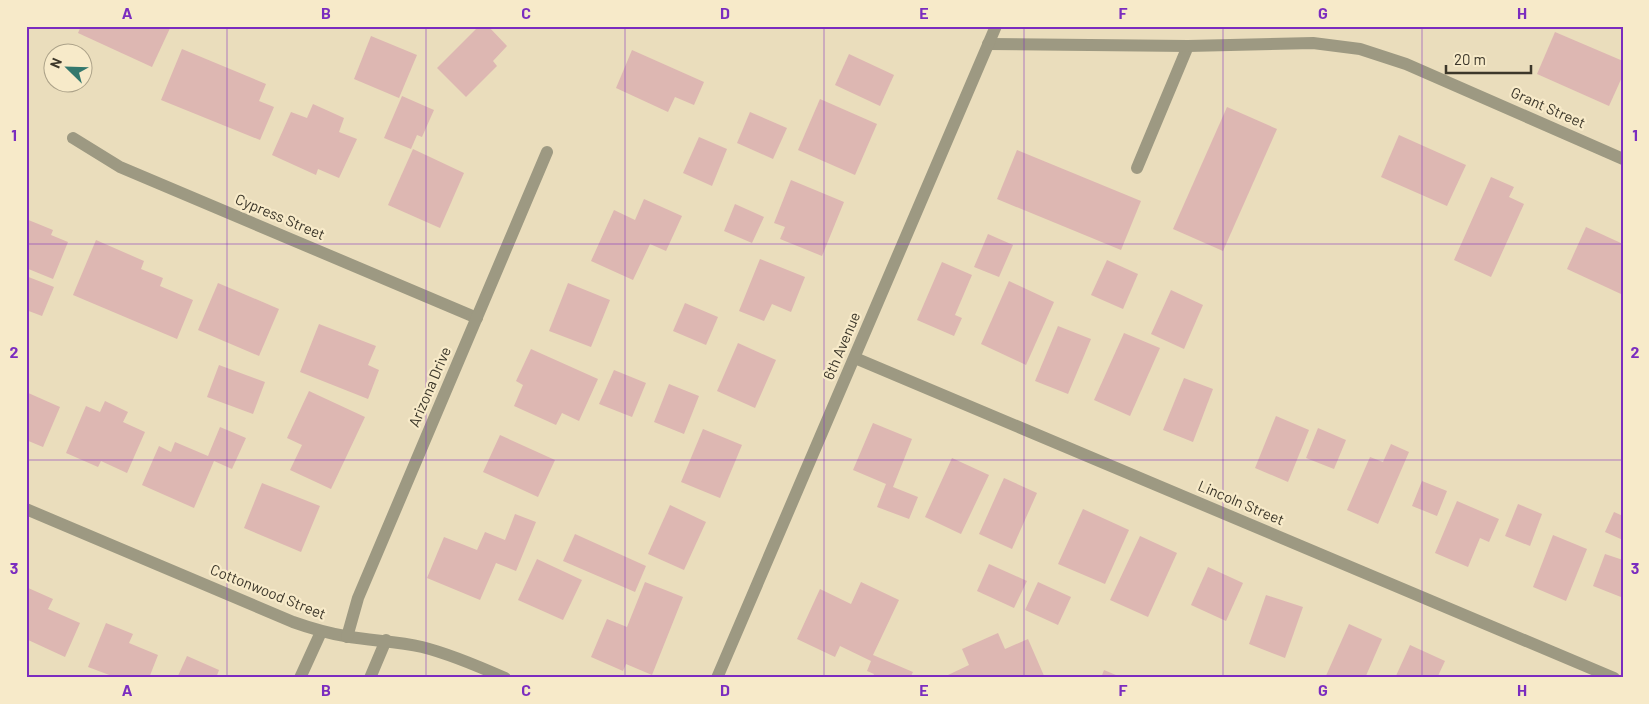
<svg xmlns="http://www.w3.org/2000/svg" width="1649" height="704" font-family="Barlow,sans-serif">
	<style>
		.building { fill: #ddb7b2 }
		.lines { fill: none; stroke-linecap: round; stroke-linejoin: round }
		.service { stroke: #9d9982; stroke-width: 12 }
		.minor { stroke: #9d9982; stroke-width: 12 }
		.tertiary { stroke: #9d9982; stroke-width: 12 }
		.grid { fill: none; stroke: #7b2cbf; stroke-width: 1; stroke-opacity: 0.55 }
		.labels { text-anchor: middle; stroke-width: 4.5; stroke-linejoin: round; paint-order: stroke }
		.street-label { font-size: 15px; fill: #3c372a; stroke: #f7eac9 }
		.neatline { fill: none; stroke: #7b2cbf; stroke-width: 2 }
		.grid-label { font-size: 16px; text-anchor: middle; font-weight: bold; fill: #7b2cbf }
	</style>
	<rect width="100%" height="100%" fill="#eaddbc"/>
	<g class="building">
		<path d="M81,26h90l-19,41 -74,-34z"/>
		<path d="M479,26h9l19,20 -14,15 4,5 -31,31 -29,-29z"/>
		<path d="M1555,32l68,29v14l-14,31 -72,-32z"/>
		<path d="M371,36l46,19 -18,43 -45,-19z"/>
		<path d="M182,49l84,35 -7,17 15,6 -14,33 -99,-40z"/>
		<path d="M632,50l72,32 -10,23 -19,-8 -7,15 -52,-24z"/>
		<path d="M849,54l45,21 -14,31 -45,-21z"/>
		<path d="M402,96l32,14 -12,27 -5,-2 -6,14 -27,-11z"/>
		<path d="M820,99l57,25 -22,51 -57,-25z"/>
		<path d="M313,104l31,14 -5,14 18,7 -18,39 -21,-9 -2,6 -44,-20 19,-43 16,6z"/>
		<path d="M1227,107l50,22 -54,122 -50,-22z"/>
		<path d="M750,112l37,16 -14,31 -36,-16z"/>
		<path d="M1399,135l67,30 -19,41 -66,-29z"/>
		<path d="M699,137l28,12 -15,37 -29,-13z"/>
		<path d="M413,149l51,24 -24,55 -52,-23z"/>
		<path d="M1017,150l124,51 -20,49 -124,-51z"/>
		<path d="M1491,177l23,10 -5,10 15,7 -33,73 -37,-17z"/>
		<path d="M791,180l53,22 -22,54 -42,-17 5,-12 -11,-4z"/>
		<path d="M644,199l38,17 -16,35 -16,-7 -17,36 -42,-19 23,-51 21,10z"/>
		<path d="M735,204l29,13 -12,26 -28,-12z"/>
		<path d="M26,219l27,11 -2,5 17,7 -15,37 -27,-11z"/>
		<path d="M1586,227l37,17 -2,50 -54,-25z"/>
		<path d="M988,234l25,11 -14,32 -25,-10z"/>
		<path d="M96,240l48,21 -3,8 22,9 -3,8 33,14 -16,39 -104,-44z"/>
		<path d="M760,259l45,18 -14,35 -19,-8 -8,17 -25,-10z"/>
		<path d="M1107,260l31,14 -15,35 -32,-14z"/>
		<path d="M942,262l30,13 -17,40 7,3 -8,18 -37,-16z"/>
		<path d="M26,276l28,11 -12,29 -16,-6z"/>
		<path d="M1009,281l45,21 -28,63 -45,-21z"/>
		<path d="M218,283l61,26 -20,47 -61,-26z"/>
		<path d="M568,283l42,17 -19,47 -42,-16z"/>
		<path d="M1171,290l32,15 -19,44 -33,-15z"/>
		<path d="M685,303l33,14 -12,28 -33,-14z"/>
		<path d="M319,324l57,22 -8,19 11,5 -11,29 -68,-27z"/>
		<path d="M1058,326l33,13 -23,55 -33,-13z"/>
		<path d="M1124,333l36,15 -30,68 -36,-16z"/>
		<path d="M738,343l38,17 -21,48 -38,-17z"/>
		<path d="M531,349l67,30 -19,42 -17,-8 -6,12 -42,-19 9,-21 -7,-4z"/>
		<path d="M219,365l46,17 -12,32 -46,-17z"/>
		<path d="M614,370l32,13 -14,34 -33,-13z"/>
		<path d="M1184,378l29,11 -20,53 -30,-12z"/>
		<path d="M669,384l30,12 -15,38 -30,-12z"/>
		<path d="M309,391l56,26 -34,72 -41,-19 12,-25 -15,-7z"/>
		<path d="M26,392l34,15 -17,40 -17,-7z"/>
		<path d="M105,401l23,11 -5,10 22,10 -18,41 -26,-12 -3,6 -32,-14 20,-47 14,6z"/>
		<path d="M1276,416l33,14 -21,52 -33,-14z"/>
		<path d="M873,423l39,16 -19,48 25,10 -9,22 -32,-12 9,-23 -33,-14z"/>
		<path d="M220,427l26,11 -14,31 -18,-8 -20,47 -52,-23 17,-39 12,6 4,-10 33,14z"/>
		<path d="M1318,428l28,12 -12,29 -28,-11z"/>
		<path d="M703,429l39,16 -22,53 -39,-16z"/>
		<path d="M500,435l55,25 -17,37 -55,-25z"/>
		<path d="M1391,444l18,8 -31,72 -31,-14 23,-53 13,5z"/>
		<path d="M952,458l37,17 -28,59 -36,-17z"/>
		<path d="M1004,478l33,15 -25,56 -33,-15z"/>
		<path d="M1422,481l25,10 -10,25 -25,-10z"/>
		<path d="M262,483l58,23 -19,46 -57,-24z"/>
		<path d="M1457,501l42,18 -10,23 -9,-4 -12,29 -33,-14z"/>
		<path d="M1518,504l24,10 -12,32 -25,-10z"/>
		<path d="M670,505l36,17 -22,48 -36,-16z"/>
		<path d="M1083,509l46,21 -24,54 -47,-20z"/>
		<path d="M1614,512l9,4v24l-18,-8z"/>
		<path d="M515,514l21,8 -20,49 -20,-8 -16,37 -53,-22 17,-41 33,13 8,-18 20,8z"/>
		<path d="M575,534l71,32 -11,26 -72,-31z"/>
		<path d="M1553,535l34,14 -21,52 -33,-14z"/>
		<path d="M1140,536l37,17 -29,64 -38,-17z"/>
		<path d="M1605,554l18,6v31l-2,6 -28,-11z"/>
		<path d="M537,559l45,21 -19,40 -45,-20z"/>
		<path d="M989,564l38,17 -13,27 -37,-17z"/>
		<path d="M1208,567l35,16 -17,38 -35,-16z"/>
		<path d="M645,582l38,15 -31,78 -26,-11 -3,7 -32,-14 16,-38 20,8z"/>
		<path d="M861,582l38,18 -26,55 40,17 -3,6h-38l2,-4 -7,-3 4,-10 -31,-15 -5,11 -38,-18 23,-50 31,15z"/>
		<path d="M1038,582l33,15 -13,28 -33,-15z"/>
		<path d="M26,587l27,12 -5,10 32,14 -15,34 -39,-18z"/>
		<path d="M1266,595l37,12 -18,51 -36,-14z"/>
		<path d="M106,623l27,11 -4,9 29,12 -9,23h-38l1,-2 -24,-9z"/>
		<path d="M1349,624l33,15 -17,39h-40z"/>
		<path d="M998,633l7,16 23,-10 17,39h-96l-1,-3 21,-10 -7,-16z"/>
		<path d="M1410,645l35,16 -8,17h-42z"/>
		<path d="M187,656l32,14 -3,8h-39z"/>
		<path d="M1104,670l19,8h-22z"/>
	</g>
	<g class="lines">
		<g class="service">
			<path d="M1137,168l51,-122"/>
			<path d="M300,678l21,-46"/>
			<path d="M370,678l16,-38"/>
		</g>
		<g class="minor">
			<path d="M988,44l200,2 125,-3 47,6 46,15 217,95"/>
			<path d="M73,138l47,29 357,151"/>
			<path d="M855,358l759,320"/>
			<path d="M26,509l267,113c17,6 34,11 52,14 26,5 51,5 77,11 28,7 56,19 83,31"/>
			<path d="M347,637l11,-39 189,-446"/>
		</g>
		<path class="tertiary" d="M717,678l279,-652"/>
	</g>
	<path class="grid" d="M227,26v652M426,26v652M625,26v652M824,26v652M1024,26v652M1223,26v652M1422,26v652M26,244h1597M26,460h1597"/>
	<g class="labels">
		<g class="street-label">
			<text transform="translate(1548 108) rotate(24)" y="5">Grant Street</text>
			<text transform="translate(280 217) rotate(23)" y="5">Cypress Street</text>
			<text transform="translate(842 346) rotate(-67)" y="5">6th Avenue</text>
			<text transform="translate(430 387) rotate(-67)" y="5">Arizona Drive</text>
			<text transform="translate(1241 503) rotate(23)" y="5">Lincoln Street</text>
			<text transform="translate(268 592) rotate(22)" y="5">Cottonwood Street</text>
		</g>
	</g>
	<rect width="1649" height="704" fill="none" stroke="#f7eac9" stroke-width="55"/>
	<g transform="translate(68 68) rotate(293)"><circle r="24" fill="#f7eac9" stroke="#aca289"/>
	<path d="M0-4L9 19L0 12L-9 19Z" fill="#33786d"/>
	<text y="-8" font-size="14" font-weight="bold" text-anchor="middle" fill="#3c372a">N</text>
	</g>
	<path d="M1446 65v8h85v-8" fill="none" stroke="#3c372a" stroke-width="2.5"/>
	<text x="1454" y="65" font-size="15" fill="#3c372a" stroke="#f7eac9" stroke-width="4" paint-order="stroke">20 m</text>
	<rect x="28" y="28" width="1594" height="648" class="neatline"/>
	<g class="grid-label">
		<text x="127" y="19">A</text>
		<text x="326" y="19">B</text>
		<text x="526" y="19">C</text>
		<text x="725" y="19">D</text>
		<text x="924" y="19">E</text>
		<text x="1123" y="19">F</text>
		<text x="1323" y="19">G</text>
		<text x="1522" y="19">H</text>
		<text x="14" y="141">1</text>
		<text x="1635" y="141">1</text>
		<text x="14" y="358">2</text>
		<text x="1635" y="358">2</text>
		<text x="14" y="574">3</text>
		<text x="1635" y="574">3</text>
		<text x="127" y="696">A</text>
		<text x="326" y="696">B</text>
		<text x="526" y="696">C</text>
		<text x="725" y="696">D</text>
		<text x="924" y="696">E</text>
		<text x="1123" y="696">F</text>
		<text x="1323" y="696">G</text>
		<text x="1522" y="696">H</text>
	</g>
</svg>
